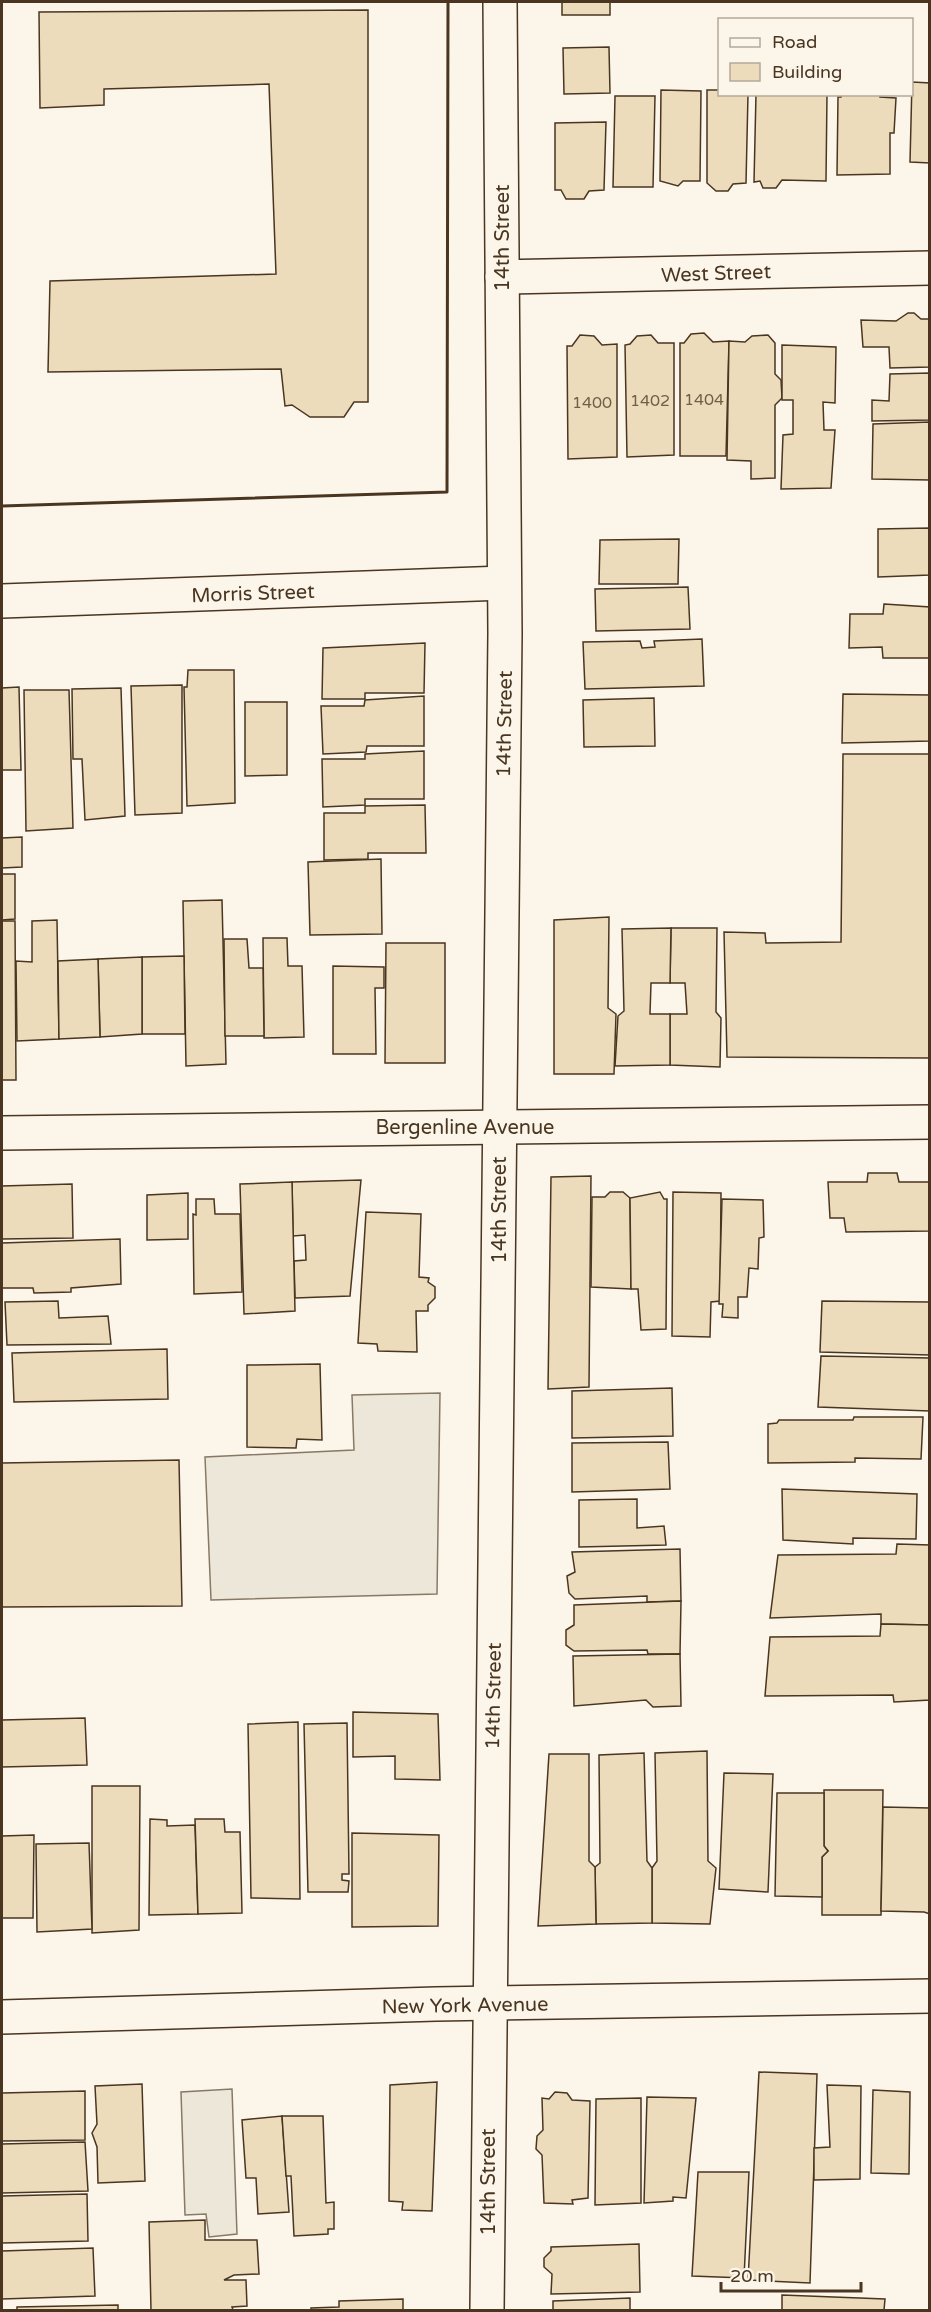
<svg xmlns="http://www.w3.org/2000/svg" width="931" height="2312" font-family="'Varela Round',sans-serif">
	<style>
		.parking { fill: #ede7d9; stroke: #887966; stroke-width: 1.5 }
		.building { fill: #ecdcbc; stroke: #4a3520; stroke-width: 1.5 }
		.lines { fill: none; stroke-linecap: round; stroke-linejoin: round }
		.minor-casing { stroke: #4a3520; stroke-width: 36 }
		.minor { stroke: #fbf6e9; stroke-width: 33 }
		.wall { stroke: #4a3520; stroke-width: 3 }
		.labels { text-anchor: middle; stroke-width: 4.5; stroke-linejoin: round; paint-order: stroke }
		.number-label { font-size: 16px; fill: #725f47 }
		.street-label { font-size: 20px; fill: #4a3520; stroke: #fbf6e9 }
	</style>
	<rect width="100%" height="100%" fill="#fbf6e9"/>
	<g class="parking">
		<path d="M440,1393l-3,201 -226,6 -6,-143 149,-7 -2,-55z"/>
		<path d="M232,2089l5,145 -28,3 -3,-23 -21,1 -4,-123z"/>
	</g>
	<g class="building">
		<rect x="562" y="2" width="48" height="13"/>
		<path d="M368,10v392h-14l-10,15h-34l-18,-12 -7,1 -4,-37 -233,3 2,-91 226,-7 -7,-190 -165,5v16l-64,3 -1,-96z"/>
		<path d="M609,47l1,46 -46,1 -1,-46z"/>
		<path d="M912,82l18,1v80l-20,-1z"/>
		<path d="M661,90l40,1 -1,90h-17l-5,5 -18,-5z"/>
		<path d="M707,90h13v4h28l-2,89 -13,1 -5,7h-12l-9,-8z"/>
		<path d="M756,94h71l-1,87 -44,-1 -6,8h-13l-3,-7 -6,1z"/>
		<path d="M841,94h39v3l16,1 -2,35h-4v41l-53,1 1,-78h3z"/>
		<path d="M615,96h40l-2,91h-40z"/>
		<path d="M606,122l-2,68 -15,1 -5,8h-18l-5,-9h-6v-67z"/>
		<path d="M908,313h6l7,6h9v48l-40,1 -1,-21h-26l-2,-27 35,1z"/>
		<path d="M704,333l9,9 16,-1 -3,115h-46v-113h4l7,-9z"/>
		<path d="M580,335l14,1 8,9 15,-1v113l-49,2 -1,-113h5z"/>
		<path d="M651,335l7,8h16v112l-47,2 -2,-112 5,-1 7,-8z"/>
		<path d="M768,335l7,8v31l6,6 1,18 -7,7v73l-24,1v-18l-24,-1 2,-119 16,1 7,-6z"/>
		<path d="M782,345l54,2 -1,56 -12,-1 1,28h11l-4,58 -50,1 2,-54 10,-1v-34h-11z"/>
		<path d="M930,373v47l-58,1v-21l17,1 1,-27z"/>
		<path d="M930,422v58l-58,-1 1,-55z"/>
		<path d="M930,528v47l-52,2v-48z"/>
		<path d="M679,539l-1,45h-79l1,-44z"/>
		<path d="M688,587l2,42 -94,2 -1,-42z"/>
		<path d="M884,604l46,3v51h-47l-1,-11 -33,1 1,-34h33z"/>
		<path d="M702,639l2,47 -119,3 -2,-47 57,-1 2,7 13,-1 -1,-6z"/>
		<path d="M425,643l-1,50h-59v6h-43l1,-51z"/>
		<path d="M188,670h46l1,133 -48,3 -3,-119h3z"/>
		<path d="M182,685v128l-47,2 -4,-129z"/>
		<path d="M19,687l2,83h-19v-82z"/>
		<path d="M121,688l4,128 -40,4 -3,-61h-9l-1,-70z"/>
		<path d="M24,690h45l4,138 -47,3z"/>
		<path d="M843,694l87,1v46l-88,2z"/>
		<path d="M424,696v50h-57l-1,6 -43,2 -2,-48h43l1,-6z"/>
		<path d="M654,698l1,48 -71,1 -1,-47z"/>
		<path d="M245,702h42v73l-42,1z"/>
		<path d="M424,751v48h-59v6l-42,2 -1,-48h43v-5z"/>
		<path d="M843,754h87v304l-203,-1 -3,-125 41,1 1,10 75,-1z"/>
		<path d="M425,805l1,48h-58v6l-44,1v-47h41v-7z"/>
		<path d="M22,837v30l-20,1v-30z"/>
		<path d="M381,859l1,75 -72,1 -2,-73z"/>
		<path d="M2,874h13v45l-13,1z"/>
		<path d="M222,900l4,164 -40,2 -3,-165z"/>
		<path d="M609,917l-1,91 8,6 -2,60h-60v-154z"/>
		<path d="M57,920l2,119 -42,2 -1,-80 16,1v-41z"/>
		<path d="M2,921h13l1,159h-14z"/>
		<path d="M671,928h46l-1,84 5,6 -1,49 -50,-2v-51h17l-2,-31h-15z"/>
		<path d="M671,928l-1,55h-19l-1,31h20v51l-55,1 3,-50 6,-5 -2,-82z"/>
		<path d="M263,938h24l1,28h14l2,71 -40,1z"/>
		<path d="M224,939h23l2,29h14l1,68h-39z"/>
		<path d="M386,943h59v120h-60z"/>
		<path d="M184,956l1,78h-43v-77z"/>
		<path d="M142,957v77l-42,3 -2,-78z"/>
		<path d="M98,959l2,78 -41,2 -1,-78z"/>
		<path d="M333,966l51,1v21h-9l1,66h-43z"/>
		<path d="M868,1173h29l2,9h31v49l-84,1 -2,-14h-14l-2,-36h39z"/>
		<path d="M591,1176l-2,211 -41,2 3,-212z"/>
		<path d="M361,1180l-11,116 -55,2 -1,-37 12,-1 -1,-25 -12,1 -1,-54z"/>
		<path d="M292,1182l3,129 -51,3 -4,-130z"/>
		<path d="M72,1184l1,54 -71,1v-53z"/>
		<path d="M610,1192h13l7,6 1,91 -40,-2 1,-90h13z"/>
		<path d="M660,1192l4,7h3l-1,130 -25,1 -3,-41h-7l-1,-91z"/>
		<path d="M673,1192l48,1 -1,108 -9,1 -1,35 -38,-1z"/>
		<path d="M188,1193v46l-41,1v-45z"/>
		<path d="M196,1199h18l1,15h25l2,78 -48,2 -1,-80 3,1z"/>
		<path d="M722,1199l41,1 1,37 -5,1 -1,31 -9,-1 -2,29h-9v21l-16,-1 1,-13h-4z"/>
		<path d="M366,1212l55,2 -2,63 10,1 -1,4 7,5v11l-7,7v6h-12l1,41 -39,-1 -1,-7 -19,-1z"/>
		<path d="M120,1239l1,45 -50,4v4l-37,1 -1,-5h-31v-45z"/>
		<path d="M58,1301l1,17 49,-2 3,28 -104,1 -2,-43z"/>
		<path d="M822,1301l108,1v53l-110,-3z"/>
		<path d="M167,1349l1,50 -154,3 -2,-49z"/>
		<path d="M821,1356l109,2v53l-112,-4z"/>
		<path d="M320,1364l2,76 -25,-1 -1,9 -49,-1v-82z"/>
		<path d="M672,1388l1,48 -101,2v-47z"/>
		<path d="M854,1417h69l-2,42 -66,-1v4l-87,1v-39l9,-1 2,-3h74z"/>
		<path d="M668,1442l2,47 -98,3v-49z"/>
		<path d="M179,1460l3,146 -180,1v-144z"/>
		<path d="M782,1489l135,5 -1,45 -63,-1v6l-70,-4z"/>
		<path d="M637,1499v29l27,-2 2,19 -87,2v-47z"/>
		<path d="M897,1544l33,1v80l-49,-1v-10l-111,4 8,-63 118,-1z"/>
		<path d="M680,1549l1,52 -34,1v-6l-72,3 -6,-6 -2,-17 8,-4 -3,-20z"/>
		<path d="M681,1601l-1,53h-32l-1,-4 -73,1 -8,-6v-15l8,-5v-20z"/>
		<path d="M881,1624l49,1v75l-36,2 -1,-7 -128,1 5,-59 110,-1z"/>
		<path d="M680,1654l1,52 -28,1 -7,-7 -72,6 -1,-50z"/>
		<path d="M353,1712l85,2 2,66 -45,-1v-23l-42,1z"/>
		<path d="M85,1718l2,47 -85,2v-47z"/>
		<path d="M298,1722l2,177 -49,-1 -3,-174z"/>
		<path d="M347,1723l2,151h-7v6l7,1 -1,11h-40l-4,-168z"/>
		<path d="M707,1751l1,110 8,7 -6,56 -58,-1v-55l5,-7 -2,-108z"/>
		<path d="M644,1753l3,108 5,7v55l-56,1 -1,-57 5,-4 -1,-108z"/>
		<path d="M549,1754h40v107l6,6 1,57 -58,2z"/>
		<path d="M724,1773l49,1 -5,118 -49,-3z"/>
		<path d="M92,1786h48l-1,144 -47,3z"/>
		<path d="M824,1790h59l-2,125h-59v-58l6,-6 -4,-5z"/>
		<path d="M777,1793h47v53l4,5 -6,6v40l-47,-1z"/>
		<path d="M883,1807l47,1v106l-6,-2 -43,-1z"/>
		<path d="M150,1819l17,1v6l28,-1 3,89 -49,1z"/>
		<path d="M195,1819h29l1,13h15l2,81 -44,1z"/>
		<path d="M352,1833l87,2 -1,91 -86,1z"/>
		<path d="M34,1835l-1,83h-31v-82z"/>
		<path d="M89,1843l3,86 -55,3 -1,-88z"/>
		<path d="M759,2072l58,2 -7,209 -62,-3z"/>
		<path d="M437,2082l-5,129 -30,-1 1,-8 -14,-1 1,-116z"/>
		<path d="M142,2084l3,97 -47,2 -1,-36 -5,-14 5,-9 -2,-38z"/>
		<path d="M827,2085l34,1 -1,93 -46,1v-32l16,-1z"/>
		<path d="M873,2090l37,2 -1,82 -38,-1z"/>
		<path d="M85,2091v49l-83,1v-48z"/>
		<path d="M555,2092l12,1 5,7 18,1 -2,97 -16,2 1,4 -29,-1 -2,-48 -6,-6 1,-13 6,-6 -1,-32 7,1z"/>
		<path d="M647,2097l49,1 -10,100 -13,-1v4l-29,2z"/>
		<path d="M641,2098v105l-46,2 1,-106z"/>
		<path d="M282,2116l7,96 -31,2 -2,-36h-10l-4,-58z"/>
		<path d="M282,2116h41l3,87 8,-1v27h-6v5l-34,2 -3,-60h-5z"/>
		<path d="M85,2142l3,49 -86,2v-49z"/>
		<path d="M698,2172h51l-5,106 -52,-2z"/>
		<path d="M87,2194l1,47 -86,2v-47z"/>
		<path d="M205,2220v20h52l2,34 -25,1 -10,5h22l1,26 -15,1 1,3h-82l-2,-88z"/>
		<path d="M639,2244l1,48 -89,2 1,-20 -8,-7v-9l7,-7v-4z"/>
		<path d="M93,2248l2,48 -93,3v-48z"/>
		<path d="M782,2295l103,4 -1,11h-102z"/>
		<path d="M630,2298v12h-77v-9z"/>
		<path d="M403,2299v11h-92v-2l28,-1v-6z"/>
		<path d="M118,2305v5h-101v-3z"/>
	</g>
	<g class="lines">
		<g class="minor-casing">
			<g id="minor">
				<path d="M502,277l428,-9"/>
				<path d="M2,601l502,-18"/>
				<path d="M2,1133l928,-11"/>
				<path d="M2,2017l434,-13 494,-8"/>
				<path d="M487,2310l18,-1677 -5,-631"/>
			</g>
		</g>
		<use href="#minor" class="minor"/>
		<path class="wall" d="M2,506l445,-14 1,-490"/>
	</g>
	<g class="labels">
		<g class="number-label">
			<text x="704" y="405">1404</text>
			<text x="650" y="406">1402</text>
			<text x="592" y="408">1400</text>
		</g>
		<g class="street-label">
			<text transform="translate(502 238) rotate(-90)" y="7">14th Street</text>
			<text transform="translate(716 273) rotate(-2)" y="7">West Street</text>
			<text transform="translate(253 593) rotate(-2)" y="7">Morris Street</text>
			<text transform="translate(504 724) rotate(-89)" y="7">14th Street</text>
			<text x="465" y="1134">Bergenline Avenue</text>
			<text transform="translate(499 1210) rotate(-90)" y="7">14th Street</text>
			<text transform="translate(493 1696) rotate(-89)" y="7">14th Street</text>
			<text transform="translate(465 2005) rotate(-1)" y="7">New York Avenue</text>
			<text transform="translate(488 2182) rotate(-90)" y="7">14th Street</text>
		</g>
	</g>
	<rect width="931" height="2312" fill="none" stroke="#4a3520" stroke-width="6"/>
	<rect x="718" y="18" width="195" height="78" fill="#fbf6e9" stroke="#b4a999" stroke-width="1.5"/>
	<rect x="730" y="38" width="30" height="9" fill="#fbf6e9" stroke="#b4a999" stroke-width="1.5"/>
	<text x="772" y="48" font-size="18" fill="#4a3520">Road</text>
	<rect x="730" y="63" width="30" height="18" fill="#ecdcbc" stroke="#b4a999" stroke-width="1.5"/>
	<text x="772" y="78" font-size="18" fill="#4a3520">Building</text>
	<path d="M721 2282v9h140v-9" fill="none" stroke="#4a3520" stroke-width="3"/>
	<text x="730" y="2282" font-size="18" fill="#4a3520" stroke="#fbf6e9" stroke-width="4.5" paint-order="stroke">20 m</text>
</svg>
